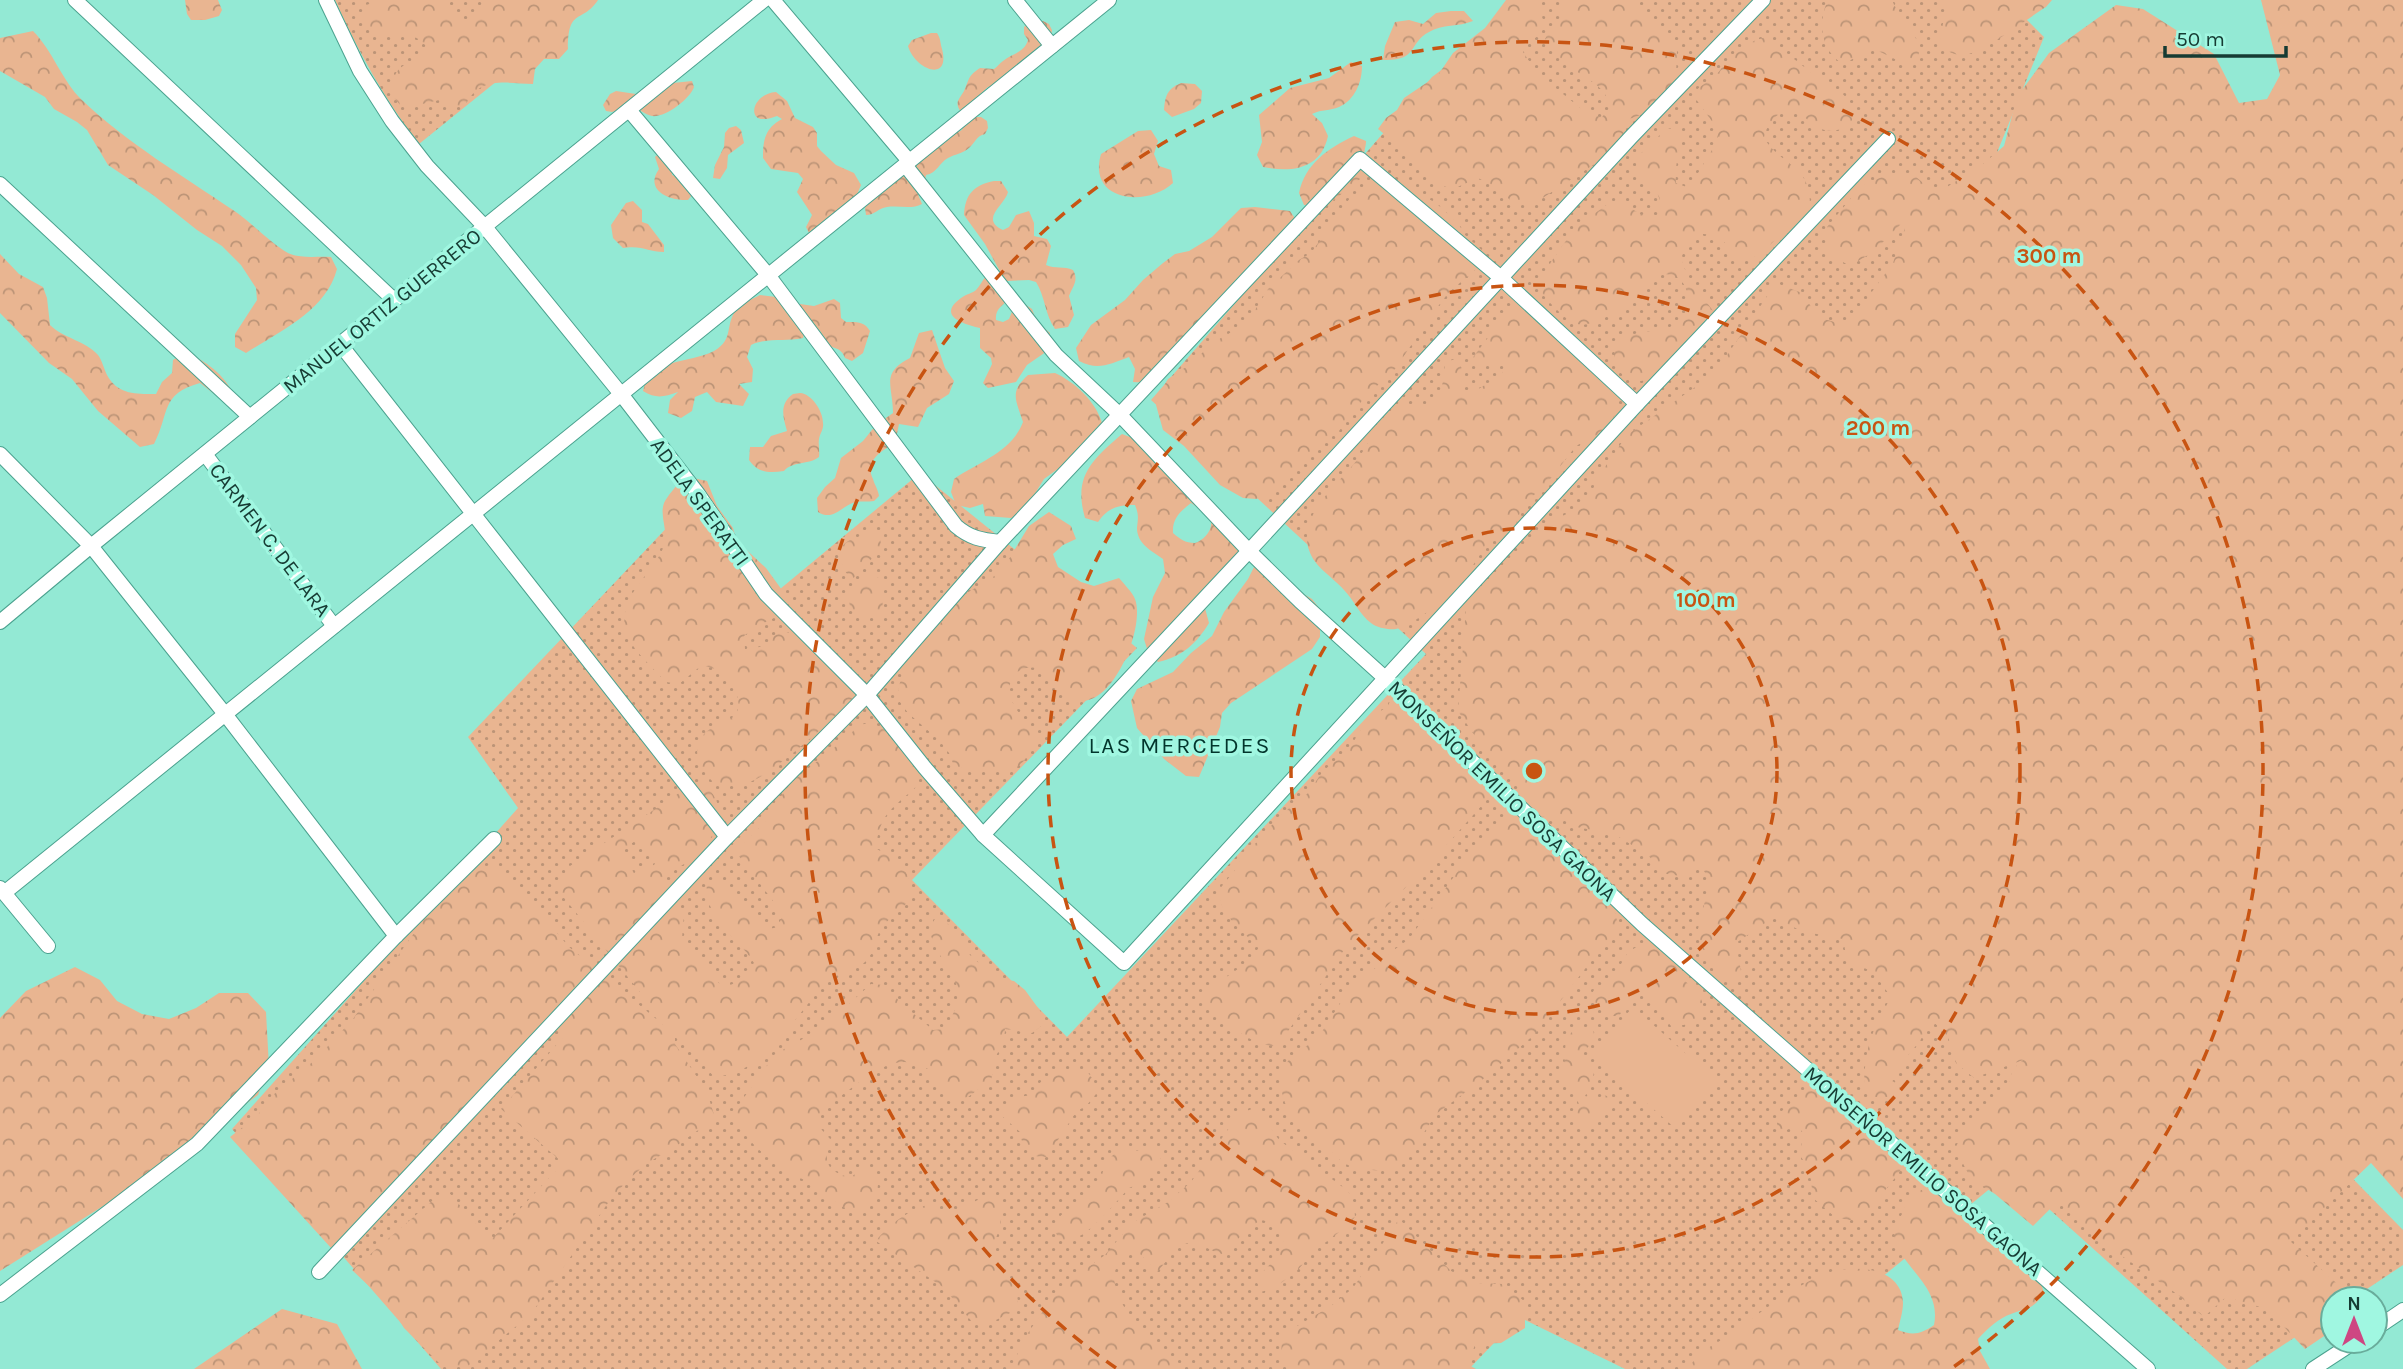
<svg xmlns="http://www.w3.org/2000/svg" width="2403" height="1369" font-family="Karla,sans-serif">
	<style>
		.grass { fill: url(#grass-dots) }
		.forest { fill: url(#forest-crowns); fill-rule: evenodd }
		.park { fill: #e9b591 }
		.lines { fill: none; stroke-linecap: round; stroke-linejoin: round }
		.street-casing { stroke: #4ba28f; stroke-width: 16 }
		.street { stroke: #fff; stroke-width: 14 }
		.ring { fill: none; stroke: #c85412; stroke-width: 3.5; stroke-dasharray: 12 9 }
		.labels { text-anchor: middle; stroke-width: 7; stroke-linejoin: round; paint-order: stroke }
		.street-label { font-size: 21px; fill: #163b33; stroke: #a0f7e1 }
		.neighbourhood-label { font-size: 23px; letter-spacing: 2px; fill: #02352c; stroke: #a0f7e1 }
		.centre { fill: #c85412; stroke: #a0f7e1; stroke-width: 3.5 }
		.ring-label { font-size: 21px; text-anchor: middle; font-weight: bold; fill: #c85412; stroke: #a0f7e1; stroke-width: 7; stroke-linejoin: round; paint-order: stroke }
	</style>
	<defs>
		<pattern id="grass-dots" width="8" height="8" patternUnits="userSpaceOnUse" patternTransform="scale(1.75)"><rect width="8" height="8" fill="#e9b591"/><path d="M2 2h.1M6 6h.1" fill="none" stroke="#bc9477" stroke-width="1.8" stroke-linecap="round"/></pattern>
		<pattern id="forest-crowns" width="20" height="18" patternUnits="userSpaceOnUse" patternTransform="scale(1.75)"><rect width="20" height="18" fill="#e9b591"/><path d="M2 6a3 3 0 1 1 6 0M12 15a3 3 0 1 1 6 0" fill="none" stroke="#bc9477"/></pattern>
	</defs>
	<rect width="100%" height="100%" fill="#93e9d4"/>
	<g class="grass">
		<path d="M335,0h262l-178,144c-35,-45 -61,-93 -84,-144z"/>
		<path d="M1534,0h473l37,37 -119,293 300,718 178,182v35l-51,34h-19v13l-86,57h-20l-218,-196 -239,196h-145l-106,-52 -50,52h-1028l-209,-240 286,-321 -50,-71 226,-238 74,100 152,-126 217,175 -225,232 155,157 359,-383 -275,-254 281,-323z"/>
	</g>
	<g class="forest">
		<path d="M185,0h33l4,10 -3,6 -14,4h-14l-4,-6z"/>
		<path d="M383,0h60l8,7 7,11 13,2 6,-11 13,-9h108c-16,24 -30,7 -30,49l-9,10h-15l-9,10 -2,15c-29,-1 -54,-8 -68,22l-14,1 -12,-7 -25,6h-13l-9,-11c0,-37 18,-26 37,-46 -21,-25 -36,-9 -60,-19l-5,-12 2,-13z"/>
		<path d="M1506,0h31l6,20 -2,14 -11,7 -7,11 14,21 52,42 13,2 9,-10c-7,-25 -29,-29 -47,-45 -7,-6 -13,-15 -19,-23l6,-11 11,-9 1,-14 -3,-5h77l11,21 12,8 17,21 -1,26 -21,34 -26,9 -10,25 -9,10 -72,47 -14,4 -13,-3 -8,-11 -25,-13 -25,11 -13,-4 -18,-20 -44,-36 8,-11 11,-8 7,-12 34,-23 15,-22 32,-25z"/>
		<path d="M1828,0h64c9,23 32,34 26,61 -18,7 -30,-9 -47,-12l-24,13 -6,1c-21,-15 -23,-42 -13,-63z"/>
		<path d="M1948,0h104l-6,7c-18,11 -65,48 -84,48 -9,0 -14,-4 -21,-9v-13z"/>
		<path d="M2261,0h142v1199l-32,-36 -81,78 64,58h-21v31l-28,19 -38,-40 -41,-12 -22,20 -27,-23 -84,-58 -34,-36 -26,26 -38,-32 -24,-15 -16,-31 18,-30 35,-27 4,-21 11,-10 -49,18 -18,-15 -8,-26 -17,-18 -11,22 -30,36 17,20h-33l-10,-9c1,-42 7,-55 27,-91l-18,-25 -26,-12 -4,-21 -42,-8 -27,-14 -38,26 6,34 -24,3 -21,-47 13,-52 -9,-15 -13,11 -21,-3 -6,-3 -13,-16 -34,-21 -43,-8 -8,-7 -36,-4 -8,-17 3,-13 -32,-27 -32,-47 8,-104 74,-79 49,-26 7,-22 31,-45 88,-62 61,-90 26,10 16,24 29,9 46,-63 16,-47 -36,36 -23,14 -23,-13v-26l35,-42 25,-10 28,1 21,18 47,-30 21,-18 13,-49 32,-44 67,-48 27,4 71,45 25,49 28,-4 13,-24z"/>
		<path d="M1451,11h13l9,10c-14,6 -31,3 -44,11 -21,11 -10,29 -46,28l2,-14 10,-24 14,-2 14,4 13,-11z"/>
		<path d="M1043,21l6,3 3,6 -1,6 -43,46 -20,5 -27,25c-7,-10 -2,-12 3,-21 6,-13 3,-14 16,-23l14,1c3,-2 6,-6 9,-8 10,-8 21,-8 25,-21l-4,-6v-7l6,-5z"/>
		<path d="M33,31c20,20 29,50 49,69 45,43 101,76 151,110 18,12 37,33 55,43 12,6 29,3 43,4l6,12c-11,42 -57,62 -91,84l-11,-6v-13l22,-34 -1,-12 -15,-23 -19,-19 -25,-16 -44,-35 -45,-30 -21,-35 -10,-8 -23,-13 -9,-12 -45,-26v-33z"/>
		<path d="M931,33h6c4,6 3,10 5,16 9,34 -27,21 -34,-3l4,-6z"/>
		<path d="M1766,37l51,40 24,15 9,10 4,13 -5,12c-10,3 -18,5 -28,2 -9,-3 -11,-8 -18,-13 -18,-15 -36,5 -39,22 18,29 46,26 46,66l-47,48 -12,7 -13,-1c-15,-18 -18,-25 -43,-24 -5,7 -13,15 -13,24 0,16 25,43 34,57 -17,17 -79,102 -99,50 -17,-42 45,-27 62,-43 20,-18 5,-59 -23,-45 -13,6 -15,19 -25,28 -7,7 -15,7 -23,11 -28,14 -34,11 -55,-10 -7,-8 -11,-11 -14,-21l12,-23 24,-34 34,-25 14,1 25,14 13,-4c1,-22 -9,-30 -25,-43l1,-14 30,-29 13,3c1,18 -6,34 -4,52l13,5 29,-48 -2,-13 -23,-32c7,-11 12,-10 21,-18 5,-4 9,-12 14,-17 10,-12 23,-19 38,-23z"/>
		<path d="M1351,62l11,4c0,16 -7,34 -23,41 -9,4 -17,2 -27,7l10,9 6,13c-7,33 -36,37 -65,31l-6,-12 5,-13 -3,-27 31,-27 39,-10z"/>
		<path d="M692,81l2,6c-4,12 -29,31 -42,29 -7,-1 -13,-8 -21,-10l-19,6 -6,-1 -3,-6 7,-11 6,-3 20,3 18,-9z"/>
		<path d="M1181,83l14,1 7,7 -1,12 -7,6 -22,8 -8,-7c1,-14 3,-21 17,-27z"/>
		<path d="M776,92l11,9 8,17 18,9 4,6v13l4,5 15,14 18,8 7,12 -5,12 -40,36h-7l-3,-6 6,-12 -15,-23 6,-13 -5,-6 -27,-4 -8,-11c0,-18 2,-30 19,-39l-5,-3c-4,1 -8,3 -12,3 -18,2 -13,-25 11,-27z"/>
		<path d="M974,117h7l6,4 1,7 -3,6c-9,2 -10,9 -16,14 -7,6 -14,6 -21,10 -9,5 -11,15 -22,17l-1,6 -8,11 5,12c-11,6 -23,1 -35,3 -9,1 -12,8 -21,8l-1,-7 3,-5 60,-53h7l14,-15 13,-5 1,-6z"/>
		<path d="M736,126l5,4 3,13 -16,12 -1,13 -7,11 -7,-1 2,-13 9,-18 1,-14 4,-5z"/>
		<path d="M1151,130l7,11 -4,13 5,12 12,4 2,13c-27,25 -86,18 -72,-29l37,-23z"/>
		<path d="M1354,136l12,5c0,6 -2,9 -2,15 0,7 4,11 1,19l-36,29 -25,1 -5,-12c6,-29 29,-45 55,-57z"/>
		<path d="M660,152l12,17v6l12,4 8,16 -4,5c-19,1 -44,-10 -29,-31l-4,-12z"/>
		<path d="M1386,180l16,2 35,22 21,19 7,12 20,18 -5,13 -31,26 -16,21 -38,56 -31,29 -25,33 -23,16 -20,18 -17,22 -11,8 -12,4 -13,-1 -23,-13 -36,-39 -21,-16 -7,-25 4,-13 8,-13 24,-16 19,-19 36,-21 21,-34 31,-29 12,-7 39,-55 23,-17z"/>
		<path d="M994,181h7l7,11c-3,13 -29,27 -5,38l6,-3 7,-12 13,-4 5,12v13l13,3 4,7 -5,19c9,4 18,1 27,5 6,10 0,16 -4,26l5,19 -6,12 -13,2c-10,-14 -10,-33 -19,-47l-7,-2 -22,1 2,18c-7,7 -14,10 -13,21l7,2 6,-3 5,-12 12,-2 6,4 5,13 13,11v16l-23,16 -11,17 -28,6 -5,-5 9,-19 -1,-6 -11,-10v-20c-16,-4 -44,-12 -19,-30 5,-4 12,-5 15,-8 4,-4 7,-11 11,-15l16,2 -18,-33 -21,-29c1,-21 10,-30 30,-34z"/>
		<path d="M633,201l9,9v12l6,2 16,21v7c-16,0 -21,-7 -41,-4l-10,-10 -2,-13 15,-22z"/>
		<path d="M1255,207l35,4 8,12c-8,18 -20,41 -34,56 -15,17 -41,25 -57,42 -26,28 -26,65 -74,61l2,-13 -6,-12c-19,7 -31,14 -50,4l-3,-13 15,-23 34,-25 18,-20 20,-17 12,-9 14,-3 23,-14 29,-29z"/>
		<path d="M0,254l19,20 24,13 4,11 3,27c13,13 36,16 48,30 4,5 6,14 9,20 11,20 29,19 49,19l6,-12 10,-9 1,-13 12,-8c21,9 39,22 49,43l-12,5 -22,-17c-40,11 -30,30 -46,61l-14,3 -42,-36 -26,-32 -23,-16 -49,-50z"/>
		<path d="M760,295l16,2 20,15 4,-8 14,2 20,-7 6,4 1,15 5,4c11,0 18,-1 24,9l-7,22 -11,8 -7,-3c-4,-11 -11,-9 -20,-14 -3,-13 -5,-16 -18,-20l-4,14c-18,4 -35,-1 -52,7l-4,12 6,12 -1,13 -13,2 10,10 -6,12 -27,-4 -9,-10 -12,5 -3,14 -11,7 -13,-5 2,-13 8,-8c-14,5 -22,7 -35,-1 7,-34 46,-27 71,-40 21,-12 10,-27 23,-42 5,-6 16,-10 23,-14z"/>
		<path d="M1515,306l25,14 71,67 7,12 -2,13 -6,13 -10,8 -24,13 -25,32 -29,29 -9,25 -11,8 -12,-2c-23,38 -32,54 -70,79 -7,5 -15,10 -24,12 -7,1 -19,-1 -25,-6 -11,-8 -18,-24 -27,-33 -11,-13 -30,-23 -35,-40 -3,-7 -2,-19 0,-26 9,-26 32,-43 48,-64 11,-14 17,-33 29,-45 29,-28 53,28 59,-53l14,-4c5,14 1,26 5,40l37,-23 6,-12 -24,3 -12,-6 34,-45z"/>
		<path d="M932,330l13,38 9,13 -5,13 -22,14 -9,19 -19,-3 -4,19c-14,8 -31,18 -22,36 2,7 5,10 6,17l-5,5c-6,1 -13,0 -18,1 -14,3 -22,20 -38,10l-1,-14 8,-11 10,-9 6,-20 22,-17 13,-16 17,-12c0,-27 -13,-40 17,-55l9,-25z"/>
		<path d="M1055,373c20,9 41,29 47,50l-36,40 -22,16 -21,34 -12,5 -26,-2 -2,-12 -13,4 -14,-3 -5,-13 3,-13c26,-18 57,-26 69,-57 -7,-22 -14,-30 5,-47z"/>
		<path d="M800,393c12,1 23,18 23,30 1,6 -3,10 -4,16 -1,6 1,12 0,18 -10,8 -27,4 -35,14 -15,2 -26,2 -35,-11l1,-13h13l8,-11 16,-5c-4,-14 -8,-27 6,-37z"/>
		<path d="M1122,434l13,5 111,112 -44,46 7,26c-12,20 -27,34 -51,39l-10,-10 -4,-13 9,-42 12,-24 -2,-14c-11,-8 -26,-15 -26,-31 1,-10 2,-13 -2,-23 -18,0 -27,3 -37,17l-13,-4c-12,-42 7,-58 37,-84zM1191,503c5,4 12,7 16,11 11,11 -2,26 -12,29 -10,0 -15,-4 -22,-10 -1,-15 8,-22 18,-30z"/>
		<path d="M693,478l14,3 10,25 16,22 4,13 29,27 16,22 3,13 -5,12 -25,12 -11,9 1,13c17,0 24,-6 34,-19 31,8 73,24 81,59 -14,20 -86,84 -108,92 -12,5 -26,2 -38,2 -20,-19 -26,-44 3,-58 8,-4 18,-5 21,-16 3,-12 -7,-24 -10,-36l-26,-8 -23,19 -13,-2c-33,-35 -60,-53 -26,-100 9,-11 19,-23 24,-36 5,-14 -5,-30 0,-43 4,-8 11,-15 16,-22z"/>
		<path d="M1049,512l22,14 5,13 -13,6 -10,9 5,13 23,15 13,4 25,-8c5,6 13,14 16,21 11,29 -25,116 -62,100 -8,-4 -23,-24 -30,-31 -11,-1 -23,-2 -30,9 -14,23 16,42 23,64 -5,7 -9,18 -16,24 -15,12 -48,6 -66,1l-5,-13 -9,-12 -32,-28 -8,-11 -2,-13 8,-26 15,-24 21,-17 15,-23 44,-27 28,-46z"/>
		<path d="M874,533l6,3c3,22 -2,15 -15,29 -5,4 -8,9 -12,14 -7,-5 -10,-10 -12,-18 -6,-22 18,-24 33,-28z"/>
		<path d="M1255,565l57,34 8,10v28l-8,12 -81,54 -9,10 -2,14 -21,50 -13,-1 -22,-17 -27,-31 -6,-27 6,-12 36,-17 18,-19 21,-17 12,-24 24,-33z"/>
		<path d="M874,574l10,9 -2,32 -22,2 -10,-10 -2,-13 20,-18z"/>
		<path d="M1393,693l99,89 -2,14 -54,61 -90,90 -62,90 -11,9c-28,-3 -50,-27 -71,-45 12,-24 44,-29 57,-54 -18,-17 -38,-31 -41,-56l17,-21 13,-23 12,-6 17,-23 31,-25 15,-22 21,-17 8,-10 14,-23 22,-15z"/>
		<path d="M870,723c16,5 23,13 33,26 32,41 9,35 -15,64 -8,10 -10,22 -13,35 25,14 36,19 36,50 -9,12 -22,19 -30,31 -7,10 -6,24 -16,33 -11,10 -29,11 -38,20 -34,34 -59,91 -113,95l-26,-32 -13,-9v8l32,48 8,26 -43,31 -25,14 -20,18 -17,19 -79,114 -63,52h-26l-38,-38 -14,-22 -38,-36 94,-81 44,52 73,-78 -62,-54 63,-73 -14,-15 -218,228 -102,-112 27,-21 16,-21 43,-36 37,-40 93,-131 20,-19 27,-4 21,17 55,65 103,85 -111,-138 1,-14 5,-12 124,-83h13c17,14 18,29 9,49 -5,9 -9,17 -17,22 -11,8 -22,13 -32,23l4,13 9,9 7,12 -2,26 41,49 12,-5 19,-20c-18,-29 -51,-43 -47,-82l13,-2 45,51 13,-3 5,-13 -48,-63 29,-28 22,-34 9,-10 54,-43 9,-11zM640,838l15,26 -19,13 -15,-27z"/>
		<path d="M1513,811c18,13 31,31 48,45 13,11 33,21 43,34 8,10 12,24 14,36l-83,108 -53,46 -46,34 -22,34 -20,20 -13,3 -27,-3 -12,-6 -50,-47 -7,-12 -4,-14v-13l5,-13 9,-9 23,-16 30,-47 31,-26 8,-10 22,-16 72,-100 18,-18z"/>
		<path d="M936,917l11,6 10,9 13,23 10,9 21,15 13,2 11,9 16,22 2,13 -11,8 -27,-4 -1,14 -7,11 -6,26 -23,17 -13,3 -24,-17 -3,-14c-12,-7 -23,-9 -37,-5 -16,5 -61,38 -72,52l2,13 10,11c-9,21 -4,32 19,37l11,-6 13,-2c10,22 0,32 -18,43 -20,-5 -29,-19 -46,-29 -4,-3 -10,-5 -15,-7 -23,-14 -57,-38 -60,-66l40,-56 46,-25 50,-45 13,1 18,19 31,26 12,-1c32,-51 -5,-56 -16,-100z"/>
		<path d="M1640,945h18l19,18 2,13 20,17 4,12c-7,17 -14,21 -32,21l-9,-11 -14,-23h-14l-15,24h-13l-10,-11 -3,-14 21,-15 14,-24z"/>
		<path d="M75,967l25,13 17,21 25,13 27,5 27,-11 23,-15h29l18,19 3,55 -11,28 -131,96 -127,80v-253l26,-27z"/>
		<path d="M1592,1025l3,14 -13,15 12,17 -2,13 -7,12 13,3 5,-4 8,2 4,5 -2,6 -14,4 -5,14c-11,3 -19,1 -23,-10l8,-11 -2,-7 -16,-21 3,-12 2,-27 6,-6z"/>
		<path d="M1087,1071l7,10 2,13 -9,11 -11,7 -29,45 -13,-1 -11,-10 -3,-14 -18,-16 5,-13 11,-6 14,-2c14,-27 27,-22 55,-24z"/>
		<path d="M1807,1090l24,5 10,10 15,22 12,6 13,2 25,27c-12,20 -30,37 -43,56l-14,2 -14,-3 -22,-19 -3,-26 -10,-17 3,-22 -5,-7 -15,5 -6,-3v-13z"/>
		<path d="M1257,1107l22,33 69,51 6,12 1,14 -9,10 -32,24 -18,21 -22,16 -13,4 -5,-12c13,-18 25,-20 28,-44l-8,-12 -14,-4c-18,8 -25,23 -40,34 -8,-2 -14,-6 -21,-9 -21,-10 -32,15 -44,27l-18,-19h-14c-37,41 32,86 54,116h-169l18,-36 30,-44 47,-34 27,-32 36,-21 23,-20 43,-61 10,-9z"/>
		<path d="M1151,1146l9,10v7l-12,17 -19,8 -28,31 -16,14 -18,10 -7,-3 -7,-12c8,-21 31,-25 44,-41 6,-8 5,-19 10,-26 3,-4 9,-8 13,-12l13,3z"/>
		<path d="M1932,1186c19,8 22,23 39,34l69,60 4,13c-11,17 -16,14 -33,21 -12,4 -24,15 -33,25l2,12 10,18h-302c11,-19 33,-27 50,-40 24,-18 54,-40 81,-53 26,-12 83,-13 84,27 0,8 -3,18 -5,27 15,6 23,4 36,-5 9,-44 -45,-63 -39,-96 1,-5 5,-11 7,-15 7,-16 13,-23 30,-28z"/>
		<path d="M989,1194l11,10c1,7 2,16 0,23 -3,12 -8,13 -8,28 14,15 24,26 26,47l-8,11 -24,12 -13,-2 -29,-35 -68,-47c13,-17 34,-32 55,-37l10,9 14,-1z"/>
		<path d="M1399,1219l52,52 24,12 29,1 21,18v26l-24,15 -26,1 -6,21 7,4h-189l-6,-9 1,-25 49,-29 22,-18z"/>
		<path d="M282,1309l55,15 25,45h-168z"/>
	</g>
	<path class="park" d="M1633,1007l85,75 -42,47 -85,-75z"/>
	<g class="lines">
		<g class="street-casing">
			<g id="street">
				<path d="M75,0l319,300"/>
				<path d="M326,0l34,71 32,50 35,45 58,61 136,167 77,100 68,100 101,101 58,73 58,67 141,128 513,-559 251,-265"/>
				<path d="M773,0l136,161"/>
				<path d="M1015,0l37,46"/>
				<path d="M629,110l139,165 188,251c14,12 25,14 44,16"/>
				<path d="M905,165l151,190 64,60 129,136 51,50 85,77 257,246 506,445"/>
				<path d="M0,184l250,233"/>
				<path d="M340,344l387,493"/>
				<path d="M0,454l91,92 134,168 171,222"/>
				<path d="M205,454l129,172"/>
				<path d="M0,622l91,-76 673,-546"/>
				<path d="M983,835l266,-284 382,-414 132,-137"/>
				<path d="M0,888l48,58"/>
				<path d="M4,893l1105,-893"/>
				<path d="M319,1272l408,-435 140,-142 133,-153 360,-383 140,118 137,127"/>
				<path d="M0,1295l197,-151 199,-208 98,-97"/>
				<path d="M2375,1329l28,-19"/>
				<path d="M2313,1369l43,-28"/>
			</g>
		</g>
		<use href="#street" class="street"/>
	</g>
	<g class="ring">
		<circle cx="1534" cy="771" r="243"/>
		<circle cx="1534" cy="771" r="486"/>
		<path d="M1116 1368A729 729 0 1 1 1952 1368"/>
	</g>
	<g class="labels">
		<g class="street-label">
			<text transform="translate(382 311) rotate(-39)" y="7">MANUEL ORTIZ GUERRERO</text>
			<text transform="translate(700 502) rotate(54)" y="7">ADELA SPERATTI</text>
			<text transform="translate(270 540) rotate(53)" y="7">CARMEN C. DE LARA</text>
			<text transform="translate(1502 791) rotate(44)" y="7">MONSEÑOR EMILIO SOSA GAONA</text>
			<text transform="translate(1923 1171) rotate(41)" y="7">MONSEÑOR EMILIO SOSA GAONA</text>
		</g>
		<g class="neighbourhood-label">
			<text x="1180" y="753">LAS MERCEDES</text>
		</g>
	</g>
	<circle cx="1534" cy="771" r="10" class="centre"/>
	<g class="ring-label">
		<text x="2049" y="263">300 m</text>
		<text x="1878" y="435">200 m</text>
		<text x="1706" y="607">100 m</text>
	</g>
	<g transform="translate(2354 1320)"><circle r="33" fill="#a0f7e1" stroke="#69ac9b" stroke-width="2"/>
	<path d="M0-5L12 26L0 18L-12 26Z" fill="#ce4682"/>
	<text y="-10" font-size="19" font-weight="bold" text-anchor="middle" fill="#163b33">N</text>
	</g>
	<path d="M2165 46v10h121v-10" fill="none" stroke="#163b33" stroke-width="3.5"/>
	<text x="2176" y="46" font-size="21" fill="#163b33" stroke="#a0f7e1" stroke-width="5" paint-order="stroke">50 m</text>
</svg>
